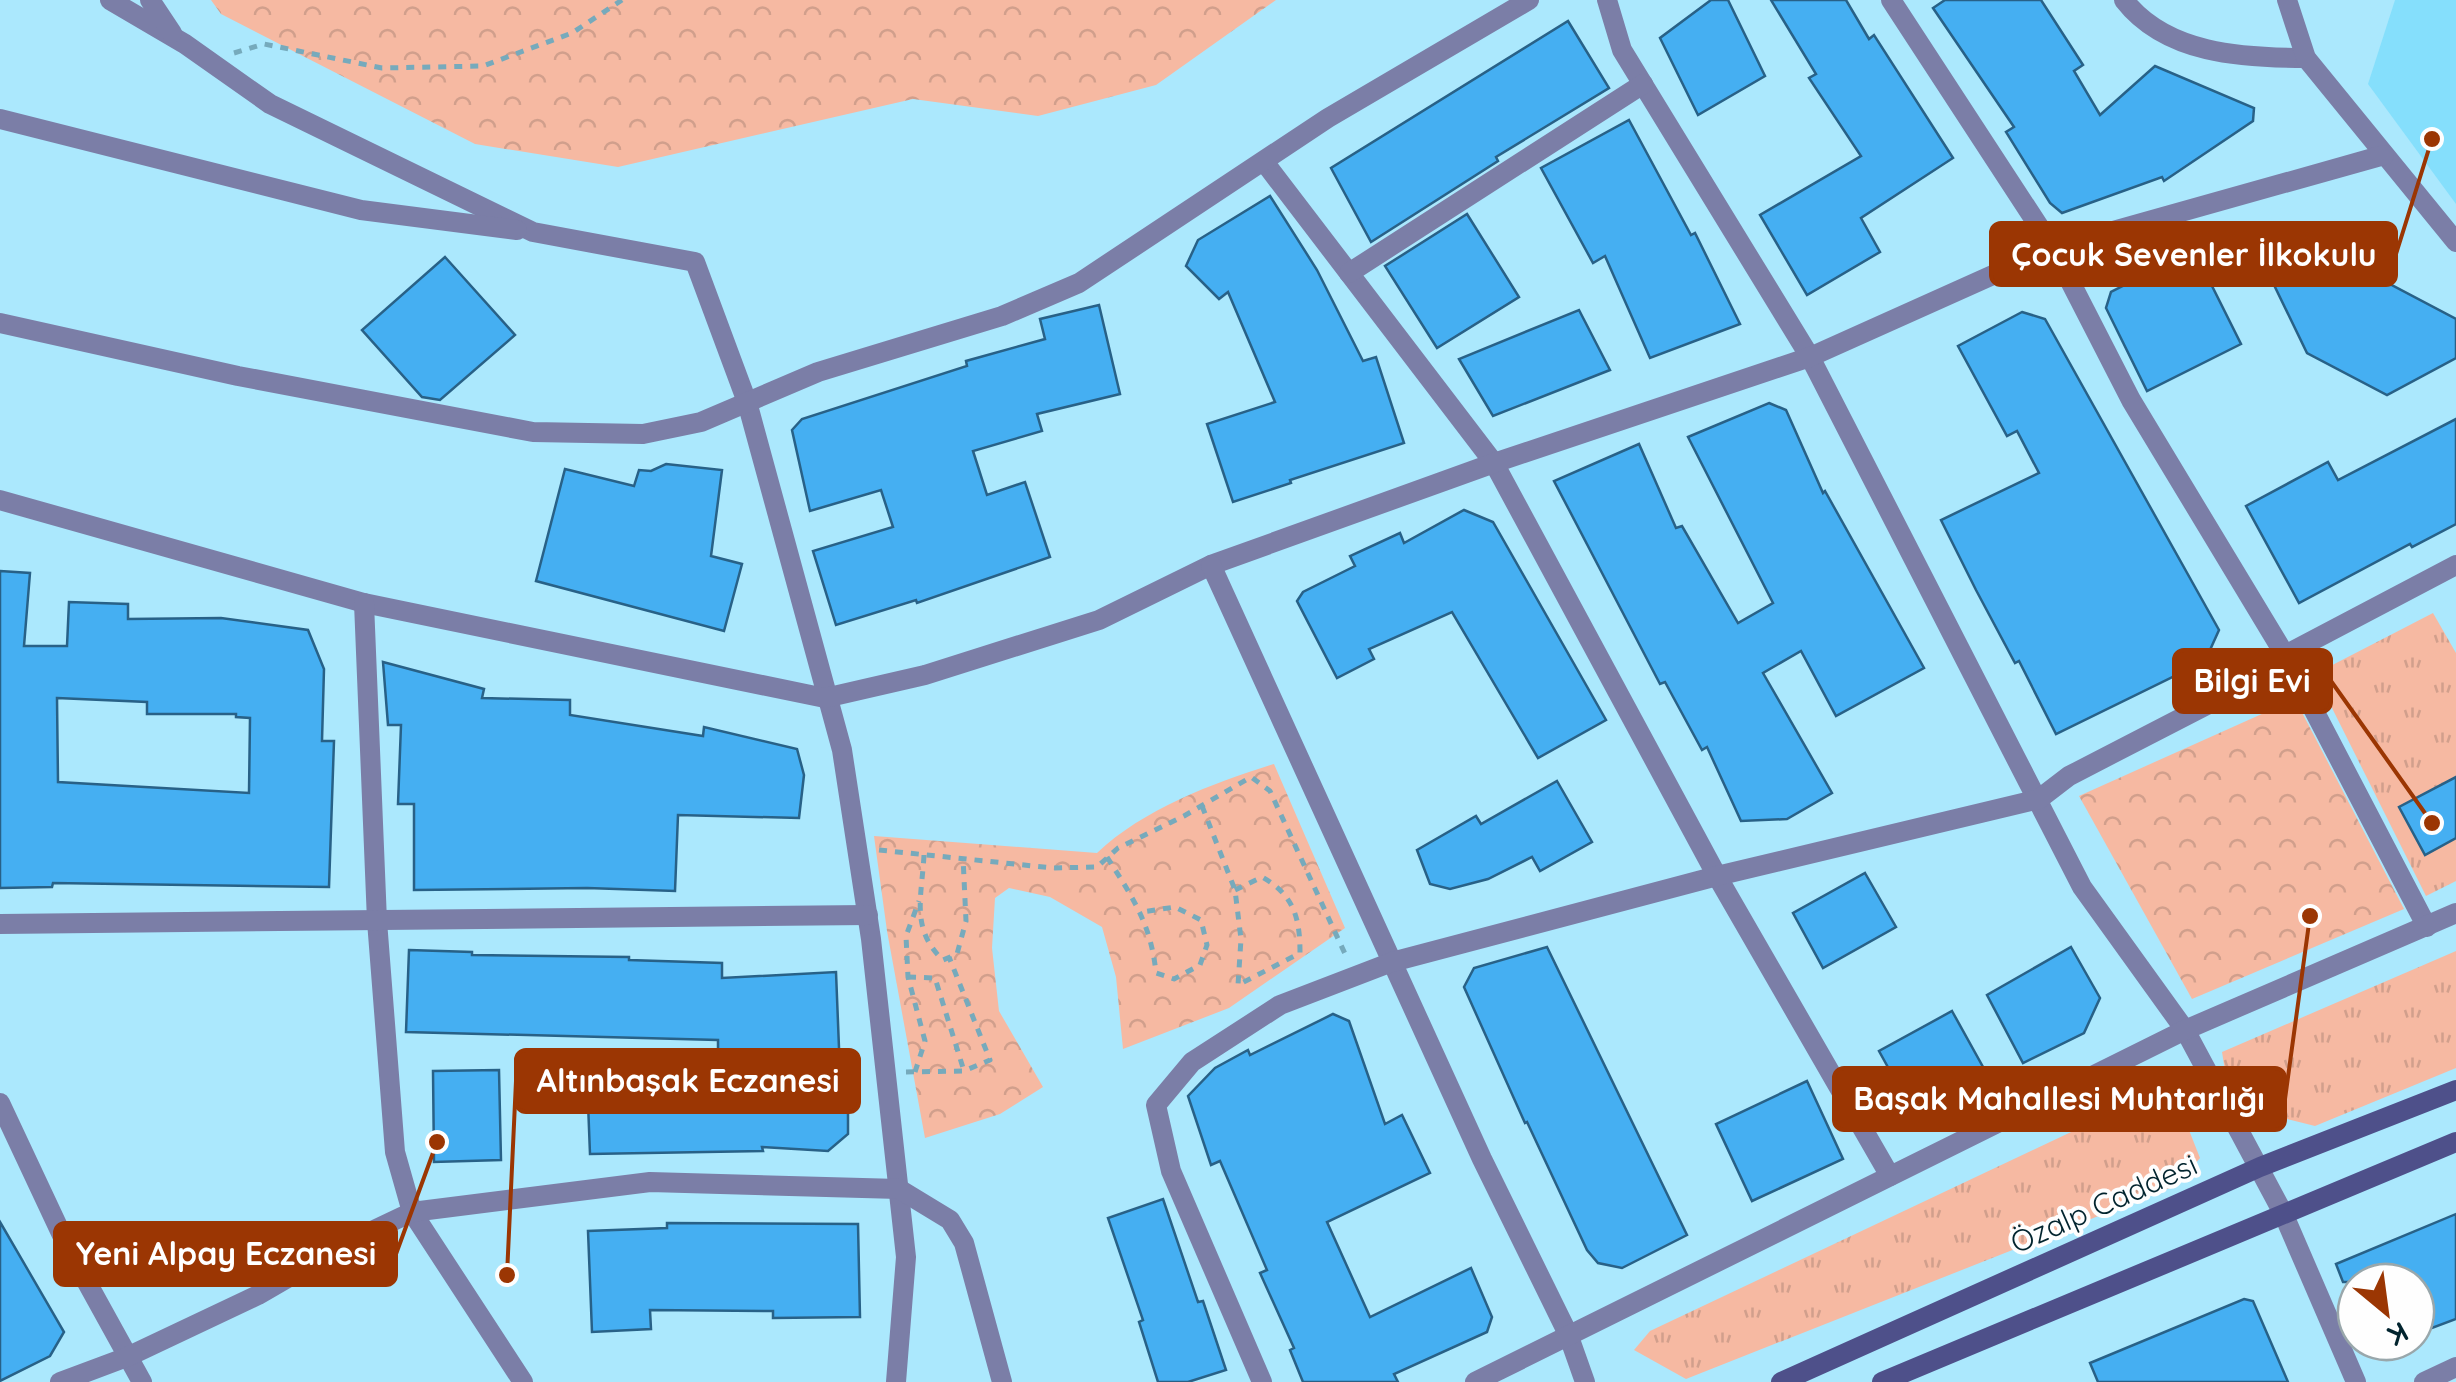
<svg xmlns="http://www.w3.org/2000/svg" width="2456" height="1382" font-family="Quicksand,sans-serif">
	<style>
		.built { fill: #85dffc }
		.grass { fill: url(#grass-tufts) }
		.forest { fill: url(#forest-crowns) }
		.building { fill: #45aff2; stroke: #286187; stroke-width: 2.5; fill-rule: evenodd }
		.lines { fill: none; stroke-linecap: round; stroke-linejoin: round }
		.path { stroke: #76aabc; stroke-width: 5; stroke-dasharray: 8 8; stroke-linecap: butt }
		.street { stroke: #7b7ea7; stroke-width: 20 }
		.secondary { stroke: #4e508a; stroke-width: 20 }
		.labels { text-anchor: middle; stroke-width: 8; stroke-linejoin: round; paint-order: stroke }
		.street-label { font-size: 30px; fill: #02242e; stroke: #fefefe }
		.leader { fill: none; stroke: #9b3603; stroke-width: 4 }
		.callout-dot { fill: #9b3603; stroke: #fefefe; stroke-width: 4 }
		.callout { fill: #9b3603; stroke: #9b3603; stroke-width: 4 }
		.callout-label { font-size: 32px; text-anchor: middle; font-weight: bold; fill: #fff }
	</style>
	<defs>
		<pattern id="grass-tufts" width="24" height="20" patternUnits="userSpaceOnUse" patternTransform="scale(2.5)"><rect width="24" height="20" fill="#f6b9a2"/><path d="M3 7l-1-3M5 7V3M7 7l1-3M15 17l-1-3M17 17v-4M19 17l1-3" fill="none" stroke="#d19f8c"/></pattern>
		<pattern id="forest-crowns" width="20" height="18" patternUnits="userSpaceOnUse" patternTransform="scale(2.5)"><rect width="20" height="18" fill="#f6b9a2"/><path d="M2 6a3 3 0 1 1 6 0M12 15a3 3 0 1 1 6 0" fill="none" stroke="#d19f8c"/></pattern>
	</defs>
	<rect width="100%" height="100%" fill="#abe8fd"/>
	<path class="built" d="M2395,0h61v204l-88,-120z"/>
	<g class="grass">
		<path d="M2433,613l23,40v228l-30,15 -111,-222z"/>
		<path d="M2456,951v117l-141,58 -64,-16 -24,-27 -5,-31z"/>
		<path d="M2162,1089l23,31 15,38 -23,27 -491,194 -52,-29 16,-19z"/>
	</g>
	<g class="forest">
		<path d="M211,0h1065l-120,85 -118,31 -125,-17 -295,68 -143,-23 -254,-130z"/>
		<path d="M2295,699l109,210 -212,90 -113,-203z"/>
		<path d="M1274,764l71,164 -116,80 -106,41 -7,-72 -14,-50 -52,-30 -41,-9 -14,10 -3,50 7,63 44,76 -43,27 -75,24 -38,-207 -13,-95 223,17c47,-44 116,-70 177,-89z"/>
	</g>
	<g class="building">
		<path d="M1711,0h17l37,76 -67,39 -38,-77z"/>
		<path d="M1771,0h75l23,39 5,-4 79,123 -92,60 19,34 -73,43 -47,-80 101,-59 -52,-78 7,-4z"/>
		<path d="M1945,0h96l42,65 -9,6 26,44 55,-49 99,42 -1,13 -89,60 -2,-4 -100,36 -12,-10 -44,-71 8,-5 -81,-119z"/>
		<path d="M1568,21l41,67 -113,69 2,4 -127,81 -40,-74z"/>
		<path d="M1629,120l62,115 4,-2 45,91 -90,34 -45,-102 -12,7 -52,-95z"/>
		<path d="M1270,196l47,74 46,91 13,-4 28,86 -114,37 1,3 -58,19 -26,-78 68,-22 -47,-110 -9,7 -33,-33 12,-26z"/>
		<path d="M1467,214l52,83 -82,51 -52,-82z"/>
		<path d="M2279,238l84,32 93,49v39l-69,37 -80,-42 -47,-97 8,-12z"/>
		<path d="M2194,250l47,94 -94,47 -41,-83 5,-16z"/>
		<path d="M445,257l70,78 -75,65 -18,-3 -60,-67z"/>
		<path d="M1099,305l21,89 -83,20 5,17 -69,20 14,44 38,-13 25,75 -133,46 -1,-3 -80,25 -23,-74 80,-24 -12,-37 -71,21 -18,-81 10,-11 165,-53 -1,-5 79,-22 -5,-20z"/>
		<path d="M1579,310l31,60 -117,46 -34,-57z"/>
		<path d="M2022,312l23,7 174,311 -14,31 -149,73 -37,-73 -4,2 -39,-73 -35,-70 98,-47 -22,-42 -10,5 -49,-90z"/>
		<path d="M1769,403l17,7 37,83 2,-2 99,177 -88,48 -35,-65 -38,22 69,120 -45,26 -46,2 -34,-74 -5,3 -37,-68 -5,2 -106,-203 85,-37 37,84 6,-2 56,97 35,-20 -85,-166z"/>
		<path d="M2456,419v105l-44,23 -2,-3 -111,59 -53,-97 82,-44 10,18z"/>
		<path d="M666,464l56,6 -11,86 31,8 -18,67 -188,-50 29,-112 69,17 5,-16 12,1z"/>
		<path d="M1464,510l29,12 113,198 -68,38 -86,-146 -83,37 5,10 -37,19 -40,-77 6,-9 52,-26 -5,-10 50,-23 4,10z"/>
		<path d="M0,571l30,2 -6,73h43l2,-44 59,2v15l93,-1 87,12 16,39 -2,72h12l-5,146 -276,-4 -1,4 -52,1zM57,698l90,4v12h89v3l14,1 -1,75 -191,-11z"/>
		<path d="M383,662l101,27 -2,9 88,2v15l133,21 1,-9 93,22 7,26 -5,43 -121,-3 -3,76 -88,-3 -173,2v-86h-16l3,-79h-13z"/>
		<path d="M2456,777v61l-31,17 -26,-48z"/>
		<path d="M1557,781l35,61 -52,29 -8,-14 -44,22 -38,10 -20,-5 -13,-34 59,-34 5,8z"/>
		<path d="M1865,873l31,54 -73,41 -30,-55z"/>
		<path d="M1547,947l140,288 -65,33 -24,-5 -11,-13 -60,-128 -2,1 -61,-136 10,-19z"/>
		<path d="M2071,947l29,51 -16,35 -61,30 -36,-68z"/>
		<path d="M409,950l63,2v3l157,2v3l93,3v15l114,-6 4,101h8v61l-20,17 -66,-4 1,4 -173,3 -3,-77 131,-5v-32l-312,-8z"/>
		<path d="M1952,1011l41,74 -73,40 -41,-74z"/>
		<path d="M1333,1014l16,7 36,103 17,-9 28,58 -103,49 43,95 101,-49 21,49 -5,15 -93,42 4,8h-95l-13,-32 4,-2 -34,-75 7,-3 -47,-109 -9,4 -23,-69 27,-28 33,-18 2,5z"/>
		<path d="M499,1070l2,90 -67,2 -1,-91z"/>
		<path d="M1807,1081l36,78 -91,42 -36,-77z"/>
		<path d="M1163,1199l35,103 5,-1 23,69 -38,12h-30l-19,-60 4,-2 -35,-102z"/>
		<path d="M2456,1214v105l-40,15v-52h-73l-7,-18z"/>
		<path d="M0,1222l64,110 -14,24 -50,25z"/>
		<path d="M667,1223l191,1 2,93 -87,1v-7l-123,-1 1,19 -59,3 -4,-101 79,-3z"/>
		<path d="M2244,1299l9,2 35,81h-190l-8,-19z"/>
	</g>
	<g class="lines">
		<g class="path">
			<path d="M234,53l30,-9 118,24 101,-2 89,-33 50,-33"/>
			<path d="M1202,806l33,84 6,49 -3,46 62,-32c0,-35 -6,-58 -38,-76l-27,13"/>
			<path d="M879,850l174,18 44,-1 21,-19 66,-32 67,-39 19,14 76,165"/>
			<path d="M924,855c-2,41 -14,74 19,105l14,-6 9,-33 -3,-64"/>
			<path d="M1107,857c26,41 44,67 49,116l18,6 26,-14 7,-20 -6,-25 -26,-13 -33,5"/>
			<path d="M908,977l27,1 29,93"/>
			<path d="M906,1072l58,-1 26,-11 -41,-103"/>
			<path d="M915,1072l10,-31 -17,-64 -2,-41 13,-35"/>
		</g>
		<g class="street">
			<path d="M110,0l75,44 85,60 263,128 162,30 52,140 95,348 29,189 35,318 -10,125"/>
			<path d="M150,0l22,33"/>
			<path d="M1607,0l15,50 188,307 272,530 103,143 98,183 73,169"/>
			<path d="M1891,0l162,248 78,152 154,255 142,272"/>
			<path d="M2124,0c42,54 118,58 182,58"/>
			<path d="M2287,0l19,58 150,184"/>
			<path d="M0,119l361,91 156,20"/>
			<path d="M1265,163l229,300 223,413 173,300"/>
			<path d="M1349,273l294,-189"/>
			<path d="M0,323l238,53 295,56 110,2 58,-12 117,-50 184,-56 77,-33 249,-165 201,-118"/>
			<path d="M0,500l364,103 461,95 100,-23 174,-55 112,-55 283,-102 316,-106 243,-109 331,-93"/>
			<path d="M1211,565l271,594 86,175 17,48"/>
			<path d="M364,603l13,318 18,231 17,60 111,170"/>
			<path d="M0,924l868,-9"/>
			<path d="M0,1103l68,145 74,134"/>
			<path d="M60,1382l67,-25 131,-62 95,-55 59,-28 238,-30 249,7 51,31 14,23 38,139"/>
			<path d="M1262,1382l-91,-211 -15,-66 36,-43 88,-57 112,-43 325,-86 322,-77 30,-23 155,-80 61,-41 171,-90"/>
			<path d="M1475,1382l710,-352 271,-117"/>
			<path d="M2424,1382l32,-15"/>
		</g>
		<g class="secondary">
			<path d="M1781,1382l479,-215 196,-77"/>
			<path d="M1882,1382l574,-240"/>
		</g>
	</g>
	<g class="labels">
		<g class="street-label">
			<text transform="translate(2104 1204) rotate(-24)" y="10">Özalp Caddesi</text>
		</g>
	</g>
	<path class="leader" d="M2432 139L2396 254M2432 823L2331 681M507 1275L516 1081M2310 916L2285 1099M437 1142L396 1254"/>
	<g class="callout-dot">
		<circle cx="2432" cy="139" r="10"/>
		<circle cx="2432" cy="823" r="10"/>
		<circle cx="507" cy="1275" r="10"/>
		<circle cx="2310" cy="916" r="10"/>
		<circle cx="437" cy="1142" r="10"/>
	</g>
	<g class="callout">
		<rect x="1991" y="223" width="405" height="62" rx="10"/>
		<rect x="2174" y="650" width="157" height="62" rx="10"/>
		<rect x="516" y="1050" width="343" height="62" rx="10"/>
		<rect x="1834" y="1068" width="451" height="62" rx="10"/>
		<rect x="55" y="1223" width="341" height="62" rx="10"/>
	</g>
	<g class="callout-label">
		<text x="2194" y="266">Çocuk Sevenler İlkokulu</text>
		<text x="2252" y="692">Bilgi Evi</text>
		<text x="688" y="1092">Altınbaşak Eczanesi</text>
		<text x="2059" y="1110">Başak Mahallesi Muhtarlığı</text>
		<text x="226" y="1265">Yeni Alpay Eczanesi</text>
	</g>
	<g transform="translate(2386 1312) rotate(151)"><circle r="48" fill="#fefefe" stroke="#99a7ab" stroke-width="2.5"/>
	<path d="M0-8L18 38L0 25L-18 38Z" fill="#9b3603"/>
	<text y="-15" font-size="28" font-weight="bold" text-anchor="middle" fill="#02242e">K</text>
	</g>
</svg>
